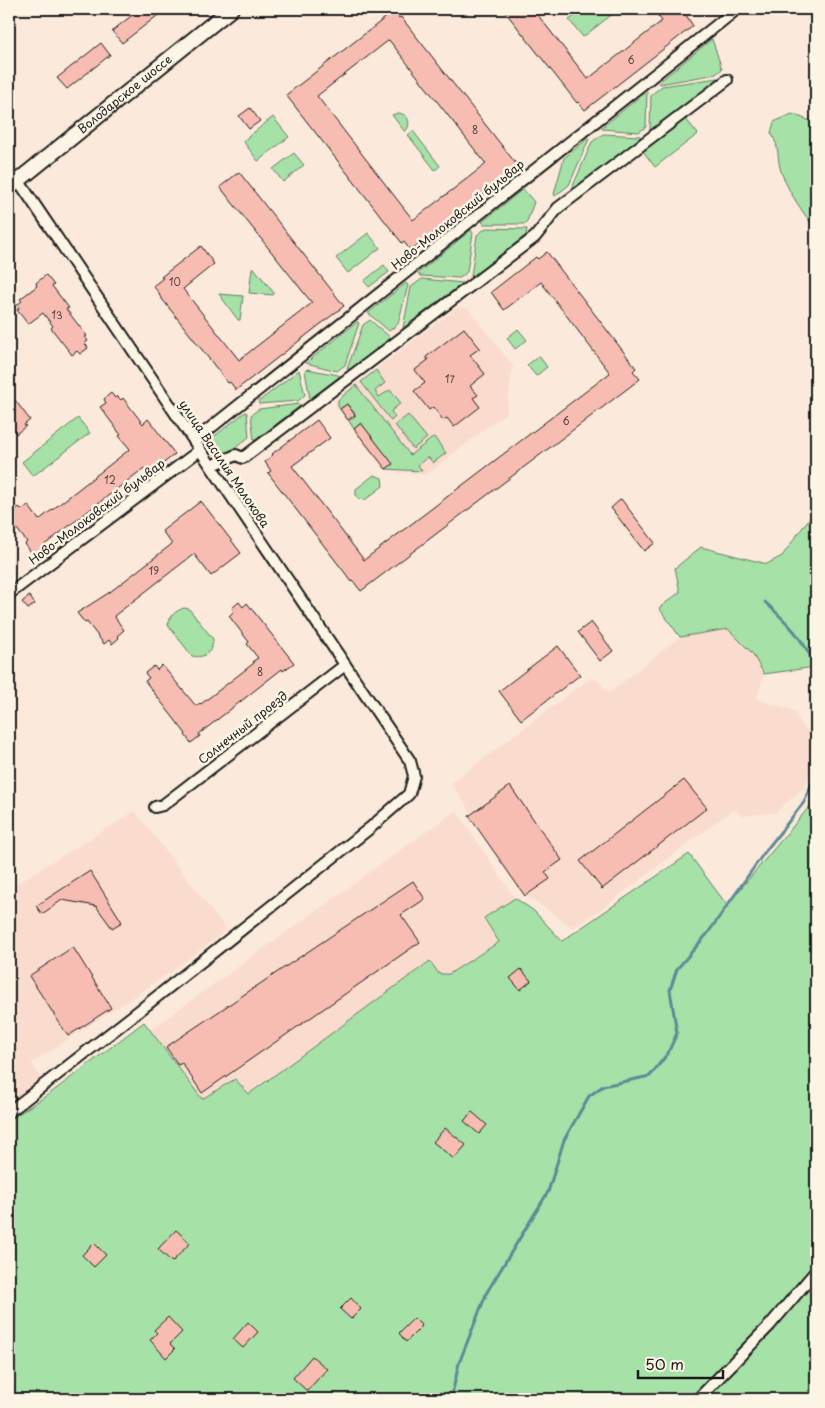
<svg xmlns="http://www.w3.org/2000/svg" width="825" height="1408" font-family="'Playpen Sans',sans-serif">
	<style>
		.built { fill: #fadccf }
		.green { fill: #a6e1a7; stroke: #617e62 }
		.lines { fill: none; stroke-linecap: round; stroke-linejoin: round }
		.stream { stroke: #5c8a96; stroke-width: 3 }
		.building { fill: #f8bdb2; stroke: #1c1c1c; fill-rule: evenodd }
		.street-casing { stroke: #1c1c1c; stroke-width: 14 }
		.secondary-casing { stroke: #1c1c1c; stroke-width: 18 }
		.street { stroke: #fcf5e5; stroke-width: 10 }
		.secondary { stroke: #fcf5e5; stroke-width: 14 }
		.labels { text-anchor: middle; stroke-width: 5; stroke-linejoin: round; paint-order: stroke }
		.number-label { font-size: 10px; fill: #534442 }
		.street-label { font-size: 12px; fill: #1c1c1c; stroke: #fcf5e5 }
	</style>
	<rect width="100%" height="100%" fill="#fbeadb"/>
	<filter id="ink" filterUnits="userSpaceOnUse"><feTurbulence type="fractalNoise" baseFrequency=".02" numOctaves="2"/><feDisplacementMap in="SourceGraphic" scale="10" xChannelSelector="R" yChannelSelector="G"/><feConvolveMatrix kernelMatrix="1 2 1 2 8 2 1 2 1" color-interpolation-filters="sRGB"/></filter>
	<g filter="url(#ink)">
		<g class="built">
			<path d="M458,307l10,1 45,58 -7,47 -80,62 -42,-5 -48,-62v-9z"/>
			<path d="M728,629l24,24 12,21 -7,25 36,11 11,18 12,6v17l-10,35 -31,27 -34,3 -7,-7 -131,99 -30,20 -45,-31 -77,-114 139,-105 8,2 11,13 71,-56z"/>
			<path d="M456,810l59,88 -31,20 15,23 -50,33h-10l-9,-13 -181,133 -14,-15 -32,20 -53,-69z"/>
			<path d="M135,811l92,119 -57,43 -138,90 10,17 -33,21v-213z"/>
		</g>
		<g class="green">
			<path d="M584,9h35l-36,28 -14,-17z"/>
			<path d="M712,39l10,30 -6,5 -56,10 -1,-2z"/>
			<path d="M718,78l2,2 -69,51 -1,-2 1,-34 11,-9z"/>
			<path d="M647,91l-1,36 -7,5 -37,-3 -1,-1z"/>
			<path d="M399,113c10,2 13,11 6,19l-13,-17z"/>
			<path d="M792,114l19,7 5,6v103c-13,-18 -26,-35 -34,-56 -6,-14 -1,-26 -11,-41l3,-11z"/>
			<path d="M273,117l16,20 -31,24 -15,-20z"/>
			<path d="M685,118l13,16 -43,33 -13,-17z"/>
			<path d="M413,131l27,35 -5,4 -27,-35z"/>
			<path d="M603,134l37,2 1,2 -68,52 -1,-2 20,-46z"/>
			<path d="M588,138l1,1 -20,46 -14,11 -1,-2 10,-36z"/>
			<path d="M294,153l10,12 -21,17 -10,-13z"/>
			<path d="M523,189l11,13 -8,22h-42l-2,-2z"/>
			<path d="M486,228l41,1 -1,6 -54,42 -1,-1 6,-41z"/>
			<path d="M471,230l2,3 -6,39 -7,6 -40,-2 -2,-3z"/>
			<path d="M368,233l12,15 -32,25 -12,-15z"/>
			<path d="M384,265l5,7 -20,15 -5,-6z"/>
			<path d="M252,268h2l20,25 -1,2 -24,-2z"/>
			<path d="M422,279l41,4 -60,45 8,-41z"/>
			<path d="M406,283l2,2 -10,39 -9,7 -21,-18z"/>
			<path d="M219,294l24,2 -3,24h-2z"/>
			<path d="M370,320l21,18 -40,31h-4l16,-44z"/>
			<path d="M357,322l2,1 -14,42 -8,6 -31,-8z"/>
			<path d="M518,329l9,11 -12,9 -8,-11z"/>
			<path d="M539,356l8,11 -11,9 -9,-11z"/>
			<path d="M307,369l31,6 2,1 -30,23 -5,-28z"/>
			<path d="M299,370l6,25 -7,6 -39,3 -1,-2z"/>
			<path d="M376,370l9,13 -10,8 4,6 11,-7 11,13 -10,8 4,6 -4,4 -30,-39z"/>
			<path d="M356,385l54,70 24,-18 12,16 -13,10 -5,-6 -10,8 4,6 -36,-2 6,-5 -31,-41 -7,6 -5,-8 7,-6 -9,-11 -7,5 -2,-3v-6z"/>
			<path d="M299,404l1,2 -46,35 -3,-26 8,-6z"/>
			<path d="M245,412l2,1 2,24 -20,16 -12,3c-7,-5 -9,-9 -6,-17z"/>
			<path d="M408,415l19,23 -14,11 -18,-24z"/>
			<path d="M78,418l12,15 -57,43 -11,-14z"/>
			<path d="M374,475l8,3 1,8 -18,14 -6,-1 -3,-4v-6z"/>
			<path d="M816,509v165l-1,-7 -51,7 -12,-21 -24,-24 -48,8 -21,-29 21,-16 -5,-24 26,-21 66,17 15,-8z"/>
			<path d="M184,608l5,1 24,30c0,13 -9,20 -21,17l-24,-31c2,-9 7,-14 16,-17z"/>
			<path d="M816,796v603h-807v-279l43,-28 92,-70 58,77 33,-20 14,15 181,-133 9,13h10l50,-32 -15,-24 31,-20 19,13 28,30 127,-87 38,51 87,-104z"/>
		</g>
		<g class="lines">
			<g class="stream">
				<path d="M765,602c24,22 37,35 51,65"/>
				<path d="M451,1399l8,-36 28,-71 61,-100 16,-52 25,-44 14,-10 47,-10 18,-23 9,-20 -7,-43 7,-21 31,-36 56,-80 40,-51 12,-28"/>
			</g>
		</g>
		<g class="building">
			<path d="M140,9h26l-44,34 -10,-12z"/>
			<path d="M503,9h30l55,70 74,-58 -9,-12h29l11,17 -108,84 -7,-8 -1,1z"/>
			<path d="M394,11l5,7 2,-1 116,148 -10,8 2,2 -98,76 -7,-9 -2,1 -116,-148zM389,40l97,124 -73,56 -96,-124z"/>
			<path d="M101,43l9,12 -43,34 -10,-11z"/>
			<path d="M250,108l10,13 -11,8 -10,-13z"/>
			<path d="M239,172l105,134 -108,84 -6,-8 -2,1 -69,-88 1,-1 -7,-8 10,-8 -2,-1 40,-31 13,18 -31,25 56,71 73,-57 -92,-116z"/>
			<path d="M547,252l89,116 -3,3 7,8 -279,212 -8,-10 -1,1 -84,-109 3,-2 -6,-9 8,-7 -1,-1 45,-34 13,18 -38,28 72,94 246,-187 -69,-91 -37,28 -13,-18 45,-35 2,2z"/>
			<path d="M46,275l8,10 -2,1 17,22 -3,1 21,27 -2,1 3,4 -3,2 3,5 -8,6 -3,-3 -5,4 -21,-27 2,-2 -10,-13 -15,11 -11,-14 2,-2 -2,-3 5,-4 -2,-2 17,-13 -1,-3z"/>
			<path d="M464,328l16,20 -10,7 15,19 -15,12 8,9 -5,3 7,9 -26,20 -7,-9 -4,2 -10,-13 -4,3 -15,-19 11,-8 -10,-13 13,-10 -2,-3z"/>
			<path d="M9,392l21,28 -6,5 2,1 -10,8 -3,-5 -4,3z"/>
			<path d="M111,393l4,5 2,-2 4,4 2,-2 20,26 5,-5 27,35 -26,21 -5,-7 -101,78 1,2 -10,8 -9,-12 2,-2 -17,-22 5,-4 -3,-3 7,-6 3,3 6,-5 11,15 91,-71 -11,-13 2,-1 -21,-28 6,-4 -2,-4z"/>
			<path d="M347,404l8,11 -7,5 -8,-11z"/>
			<path d="M361,423l32,41 -7,5 -32,-40z"/>
			<path d="M621,499l34,44 -11,8 -33,-43z"/>
			<path d="M201,501l40,52 -30,23 -17,-22 -80,62 10,14 -7,6 2,2 -7,6 -3,-4 -5,4 -17,-22 -2,1 -8,-10 33,-21 62,-48 -10,-13z"/>
			<path d="M29,596l6,8 -7,5 -6,-7z"/>
			<path d="M239,602l4,5 4,-4 47,60 -11,8 -1,-2 -14,11 -69,54 1,2 -9,7 -6,-8 1,-1 -41,-53 4,-3 -4,-5 9,-7 3,4 5,-5 34,41 4,-3 1,1 53,-41 -1,-2 5,-3 -11,-14 2,-2 -20,-26 5,-5 -2,-3z"/>
			<path d="M591,622l22,29 -13,10 -22,-29z"/>
			<path d="M558,646l22,29 -59,45 -22,-29z"/>
			<path d="M684,780l23,28 -105,81 -22,-28z"/>
			<path d="M510,786l52,74 -17,12 5,7 -25,17 -56,-80z"/>
			<path d="M90,871l32,51 -10,6 -16,-22 -34,-6 -20,14 -6,-8z"/>
			<path d="M413,881l12,18 -24,16 19,27 -218,151 -20,-30 -4,2 -12,-18z"/>
			<path d="M73,947l38,61 -43,28 -39,-60z"/>
			<path d="M521,969l10,12 -11,9 -10,-12z"/>
			<path d="M472,1112l15,13 -8,9 -15,-13z"/>
			<path d="M445,1128l21,17 -12,14 -21,-17z"/>
			<path d="M176,1230l14,13 -18,19 -14,-13z"/>
			<path d="M94,1243l12,12 -12,12 -12,-12z"/>
			<path d="M351,1298l10,11 -10,10 -11,-10z"/>
			<path d="M168,1317l14,15 -12,12 5,5 -9,9 -16,-18 7,-7 -3,-3z"/>
			<path d="M414,1318l8,8 -16,16 -7,-9z"/>
			<path d="M248,1322l10,10 -15,16 -10,-9z"/>
			<path d="M312,1356l15,13 -20,22 -14,-13z"/>
		</g>
		<g class="lines">
			<g class="street-casing">
				<g id="street">
					<path d="M194,441l543,-432"/>
					<path d="M211,466l25,-11 7,3 292,-221 23,-29 169,-128"/>
					<path d="M9,594l191,-144"/>
					<path d="M155,807l8,-2 182,-140"/>
					<path d="M9,1112l126,-98 235,-186 39,-34 5,-18 -4,-15 -392,-581"/>
					<path d="M698,1399l72,-74 46,-54"/>
				</g>
			</g>
			<g class="secondary-casing">
				<g id="secondary">
					<path id="s1" d="M9,188l222,-179"/>
				</g>
			</g>
			<use href="#street" class="street"/>
			<use href="#secondary" class="secondary"/>
		</g>
	</g>
	<g class="labels">
		<g class="number-label">
			<text x="631" y="64">6</text>
			<text x="475" y="134">8</text>
			<text x="175" y="286">10</text>
			<text x="57" y="319">13</text>
			<text x="450" y="383">17</text>
			<text x="566" y="425">6</text>
			<text x="110" y="484">12</text>
			<text x="154" y="575">19</text>
			<text x="260" y="676">8</text>
		</g>
		<g class="street-label">
			<text dy="4" stroke="none"><textPath href="#s1" startOffset="149">Володарское шоссе</textPath></text>
			<text transform="translate(458 215) rotate(-39)" y="4">Ново-Молоковский бульвар</text>
			<text transform="translate(224 464) rotate(56)" y="4">улица Василия Молокова</text>
			<text transform="translate(97 512) rotate(-37)" y="4">Ново-Молоковский бульвар</text>
			<text transform="translate(243 728) rotate(-38)" y="4">Солнечный проезд</text>
		</g>
	</g>
	<rect width="825" height="1408" fill="none" stroke="#fcf5e5" stroke-width="30"/>
	<rect x="15" y="15" width="795" height="1378" fill="none" stroke="#1c1c1c" stroke-width="2" filter="url(#ink)"/>
	<path d="M638 1370v8h85v-8" fill="none" stroke="#1c1c1c" stroke-width="2.5"/>
	<text x="645" y="1370" font-size="15" fill="#1c1c1c" stroke="#fcf5e5" stroke-width="4" paint-order="stroke">50 m</text>
</svg>
